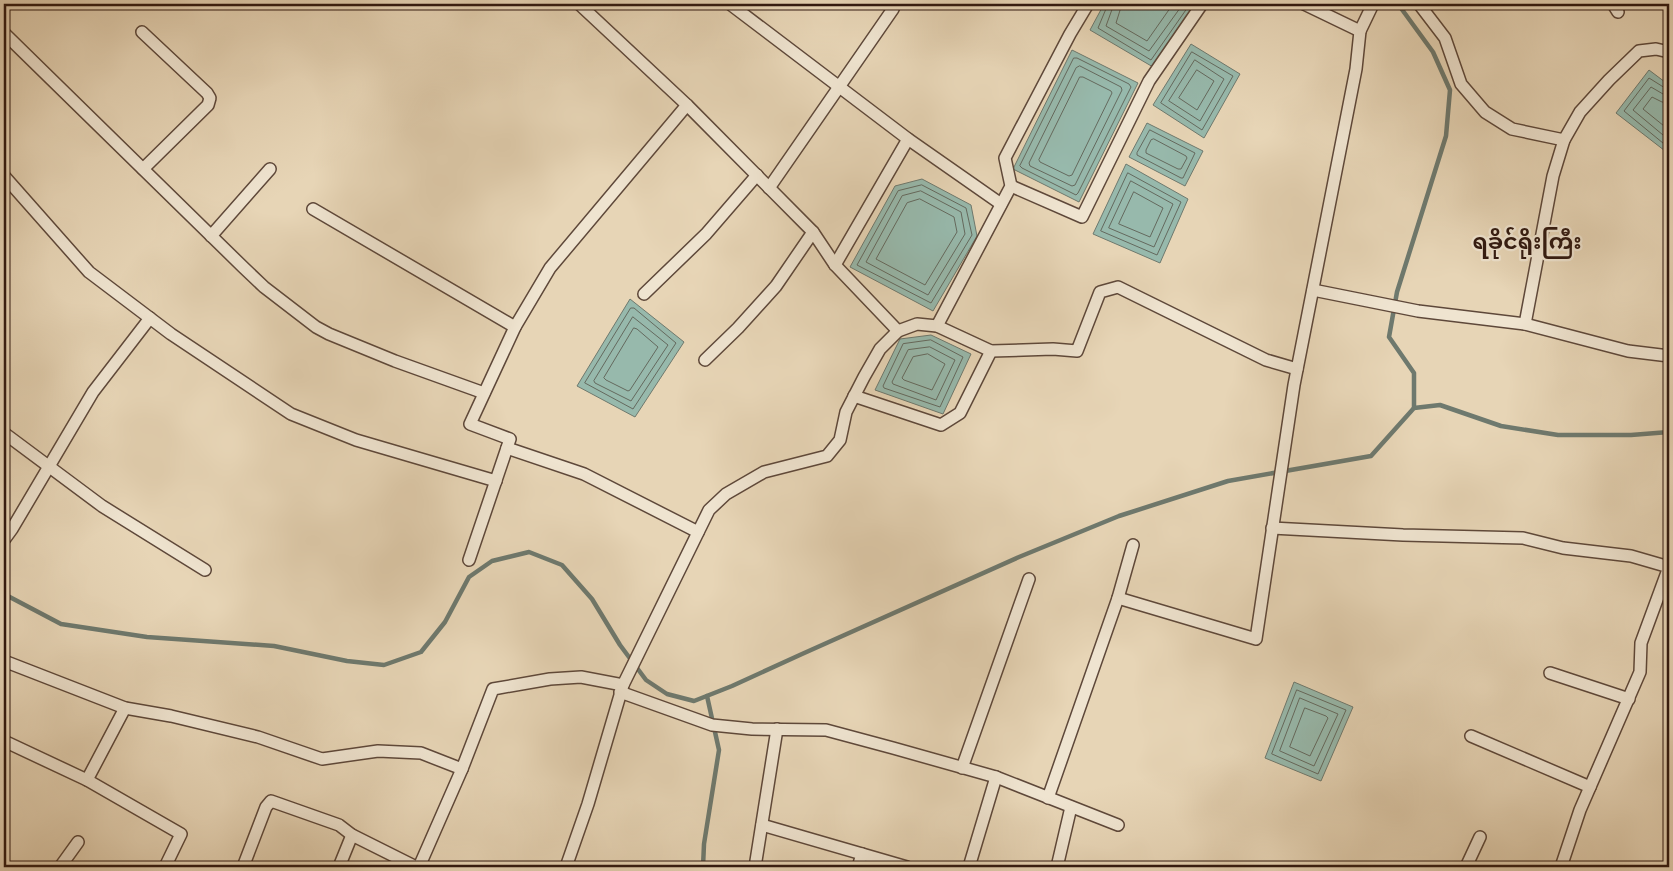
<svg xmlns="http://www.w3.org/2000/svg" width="1673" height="871" font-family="'Old Standard TT','Noto Sans Myanmar',serif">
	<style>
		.water { fill: #97b9ac; stroke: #6e796e }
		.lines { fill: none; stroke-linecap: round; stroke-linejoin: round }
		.shore { stroke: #64695e; stroke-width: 1 }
		.stream { stroke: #6e796e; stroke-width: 4.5 }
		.street-casing { stroke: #5e483a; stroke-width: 14 }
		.street { stroke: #efe4d0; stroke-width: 11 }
		.labels { text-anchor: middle; stroke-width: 4.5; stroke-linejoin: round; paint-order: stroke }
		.quarter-label { font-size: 22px; font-weight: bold; fill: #311910; stroke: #efe4d0 }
	</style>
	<rect width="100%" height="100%" fill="#e7d5b6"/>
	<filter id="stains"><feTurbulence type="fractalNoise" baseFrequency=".004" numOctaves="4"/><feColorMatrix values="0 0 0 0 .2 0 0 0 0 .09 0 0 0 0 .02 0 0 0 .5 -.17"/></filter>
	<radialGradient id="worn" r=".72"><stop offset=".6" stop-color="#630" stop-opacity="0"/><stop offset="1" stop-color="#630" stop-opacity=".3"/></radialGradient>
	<g class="water">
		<path d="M1104,4h92l-43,63 -63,-37z"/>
		<path d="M1191,44l49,30 -36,64 -51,-33z"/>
		<path d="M1072,50l66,33 -59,119 -66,-33z"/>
		<path d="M1649,70l20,15v69l-53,-41z"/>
		<path d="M1147,123l56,28 -18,35 -56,-29z"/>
		<path d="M1126,164l62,35 -28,64 -67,-29z"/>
		<path d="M922,179l49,26 6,31 -44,75 -83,-44 45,-81z"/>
		<path d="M630,299l54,43 -49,75 -58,-31z"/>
		<path d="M931,335l40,19 -28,60 -68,-24 25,-51z"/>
		<path d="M1294,682l59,25 -32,74 -56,-23z"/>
	</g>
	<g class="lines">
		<g class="shore">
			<path d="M1108,4l-10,24 53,32 39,-56"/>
			<path d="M1114,4l-8,22 43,25 34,-47"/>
			<path d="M1122,4l-6,19 31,18 26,-37"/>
			<path d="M1192,52l41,24 -31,54 -41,-27z"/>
			<path d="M1074,58h3l52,26 2,3 -53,106 -2,2 -54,-27 -2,-2z"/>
			<path d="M1195,60l29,19 -24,42 -31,-20z"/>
			<path d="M1080,66l41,21 1,3 -47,95 -3,1 -42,-20 -1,-3 47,-95z"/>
			<path d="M1197,70l17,11 -17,29 -18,-12z"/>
			<path d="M1080,77h3l28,14 1,2 -40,82 -3,1 -29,-14 -1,-2z"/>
			<path d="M1669,89l-4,-1 -16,-10 -25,33 45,37"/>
			<path d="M1669,95l-6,-1 -12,-7 -18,23 36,30"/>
			<path d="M1669,103l-7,-1 -10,-5 -9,12 26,21"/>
			<path d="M1150,130l45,23 -12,25h-2l-44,-23v-2z"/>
			<path d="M1154,139l32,17 1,2 -6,11h-3l-32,-16v-3l5,-10z"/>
			<path d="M1128,173l53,29 -24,53 -56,-24z"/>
			<path d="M1131,181l42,23 -19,43 -45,-19z"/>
			<path d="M922,185l44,23 6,27 -41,68 -74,-38 41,-74z"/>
			<path d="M921,191l40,21 4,22 -37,61 -62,-33 36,-66z"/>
			<path d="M1134,192l29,16 -13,29 -31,-13z"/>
			<path d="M920,199l34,18 3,15 -32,53 -49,-26 31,-56z"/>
			<path d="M631,308h3l42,35 -43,66 -48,-26z"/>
			<path d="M633,317l35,28 -37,56 -36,-18 -1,-2z"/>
			<path d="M634,328l3,1 21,18 -28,43 -2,1 -22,-11 -2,-2z"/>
			<path d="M931,340l32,17 -23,50 -56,-19 -1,-2 20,-42z"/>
			<path d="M930,347l25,13 -19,40 -43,-16 -1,-2 16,-32z"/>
			<path d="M928,354l17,10 -13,26 -28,-10 -2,-2 11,-21z"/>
			<path d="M1297,690l49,20 -28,64 -46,-20z"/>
			<path d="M1300,698l38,16 -24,52 -34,-15z"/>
			<path d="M1305,708l21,8 2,2 -18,38 -20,-9z"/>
		</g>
		<g class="stream">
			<path d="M1398,4l35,48 17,38 -4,46 -49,156 -8,45 25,36v35"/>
			<path d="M4,594l57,30 86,13 127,9 73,15 37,4 37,-13 24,-30 24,-45 23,-16 37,-9 33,13 30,34 28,46 26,35 21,14 27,7 38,-15 70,-32 217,-97 100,-41 109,-35 143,-25 43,-48 26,-3 61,21 57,9h73l38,-3"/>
			<path d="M703,867l1,-23 15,-94 -12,-54"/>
		</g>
		<g class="street-casing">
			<g id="street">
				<path d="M579,4l108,101 126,127 22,33 63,66"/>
				<path d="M730,4l178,135 93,65"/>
				<path d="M1304,4l56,27"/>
				<path d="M1419,4l26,34 16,46 24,28 27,17 52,11"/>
				<path d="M1613,4l5,8"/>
				<path d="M142,32l65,61 3,5 -2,7 -65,64"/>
				<path d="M4,33l239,234 21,20 52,40 13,7 66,27 89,32"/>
				<path d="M4,176l85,96 82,62 120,80 65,26 140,41"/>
				<path d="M1011,186l71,31 67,-136 53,-77"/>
				<path d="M769,188l124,-179 2,-5"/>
				<path d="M313,209l202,118"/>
				<path d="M211,236l59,-67"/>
				<path d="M835,265l73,-126"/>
				<path d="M1313,290l105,21 107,13 103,27 41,5"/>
				<path d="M644,294l62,-60 51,-59"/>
				<path d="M1525,324l28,-148 11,-36 16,-28 29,-32 30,-29 17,-2 13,3"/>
				<path d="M937,326l74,-140 -6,-28 65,-124 18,-30"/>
				<path d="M705,360l33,-32 38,-42 37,-54"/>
				<path d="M854,396l87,29 19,-12 31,-62"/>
				<path d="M4,433l98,73 103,64"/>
				<path d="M507,448l77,26 114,58"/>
				<path d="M1272,528l131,7 120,3 40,10 68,8 38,11"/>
				<path d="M4,540l8,-11 81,-137 57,-74"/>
				<path d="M469,560l41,-121 -40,-15 45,-97 35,-59 137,-163"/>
				<path d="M1118,598l138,41 38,-254 62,-316 4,-38 13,-27"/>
				<path d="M4,661l121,47 46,8 87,21 64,22 56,-8 43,2 41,16 31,-80 57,-10 31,-2 42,8"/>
				<path d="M1550,673l79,26"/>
				<path d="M620,692l92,33 40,4 74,1 67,18 103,29 122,48"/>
				<path d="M1471,736l119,51"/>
				<path d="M4,741l83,39 94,54 -16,33"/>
				<path d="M962,768l67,-189"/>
				<path d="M87,780l38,-72"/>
				<path d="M1048,798l70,-200 15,-53"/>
				<path d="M762,825l145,42"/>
				<path d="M60,867l18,-25"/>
				<path d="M243,867l23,-60 5,-6 68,24 13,10 64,32"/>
				<path d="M339,867l13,-32"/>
				<path d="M419,867l43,-98"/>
				<path d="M566,867l22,-63 35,-119 86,-175 17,-16 38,-22 63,-16 13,-16 6,-28 18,-35 16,-28 18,-18 19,-7 20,2 54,25 62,-2 24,2 23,-59 18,-5 148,73 31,9"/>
				<path d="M755,867l22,-138"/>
				<path d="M858,867l4,-13"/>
				<path d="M969,867l27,-90"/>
				<path d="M1057,867l14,-60"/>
				<path d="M1466,867l14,-30"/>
				<path d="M1561,867l19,-57 60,-138 1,-29 28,-76"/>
			</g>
		</g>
		<use href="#street" class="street"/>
	</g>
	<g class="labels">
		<g class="quarter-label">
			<text x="1527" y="249">ရခိုင်ရိုးကြီး</text>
		</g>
	</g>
	<rect width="1673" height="871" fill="none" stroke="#e7d5b6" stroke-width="20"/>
	<rect x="5" y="5" width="1663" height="861" fill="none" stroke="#311910" stroke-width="2.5"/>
	<rect x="10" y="10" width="1653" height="851" fill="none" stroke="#311910"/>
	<rect width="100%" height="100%" filter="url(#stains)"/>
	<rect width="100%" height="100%" fill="url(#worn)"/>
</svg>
